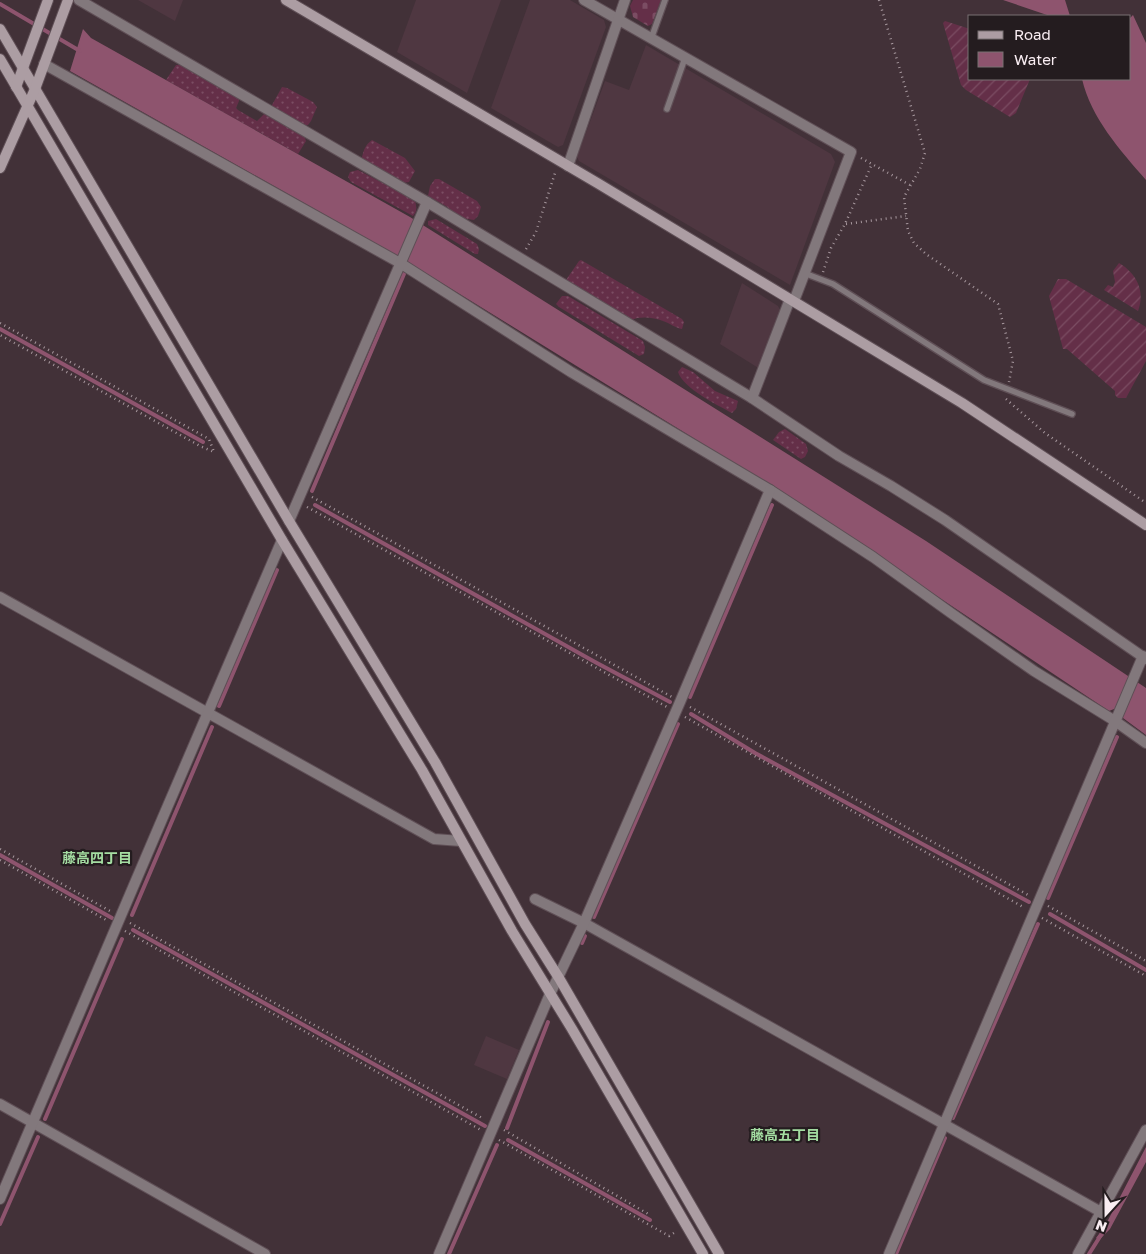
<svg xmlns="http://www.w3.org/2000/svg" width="1146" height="1254" font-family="'Golos Text','Noto Sans JP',sans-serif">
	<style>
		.built { fill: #4f3741 }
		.grass { fill: url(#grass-dots) }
		.cemetery { fill: url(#cemetery-stones) }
		.garden { fill: url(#garden-furrows) }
		.water { fill: #8e546e }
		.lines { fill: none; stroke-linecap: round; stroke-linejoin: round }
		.stream { stroke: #8e546e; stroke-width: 4 }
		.lane-casing { stroke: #5f4f56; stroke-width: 8 }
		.street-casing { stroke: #5f4f56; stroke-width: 12 }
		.secondary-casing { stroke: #5f4f56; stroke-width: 12 }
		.path { stroke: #a7989e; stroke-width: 2.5; stroke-dasharray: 1 4; stroke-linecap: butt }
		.lane { stroke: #82787c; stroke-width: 5.5 }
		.street { stroke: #82787c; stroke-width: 10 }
		.secondary { stroke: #ac9da3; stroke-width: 10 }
		.labels { text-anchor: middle; stroke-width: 4.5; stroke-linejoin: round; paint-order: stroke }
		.neighbourhood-label { font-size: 14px; font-weight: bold; fill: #a4dda2; stroke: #241c1f }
	</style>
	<defs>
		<pattern id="grass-dots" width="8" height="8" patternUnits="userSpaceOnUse" patternTransform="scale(1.25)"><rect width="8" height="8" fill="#642f48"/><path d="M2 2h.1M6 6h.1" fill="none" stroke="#7b4d63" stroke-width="1.8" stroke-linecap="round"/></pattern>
		<pattern id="cemetery-stones" width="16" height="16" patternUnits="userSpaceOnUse" patternTransform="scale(1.25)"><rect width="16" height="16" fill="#642f48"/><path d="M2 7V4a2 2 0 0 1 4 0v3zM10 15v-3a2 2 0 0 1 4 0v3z" fill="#7b4d63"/></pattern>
		<pattern id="garden-furrows" width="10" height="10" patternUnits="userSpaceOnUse" patternTransform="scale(1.25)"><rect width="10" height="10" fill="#642f48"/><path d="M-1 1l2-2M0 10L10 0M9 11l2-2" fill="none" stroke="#7b4d63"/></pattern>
	</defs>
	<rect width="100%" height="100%" fill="#423138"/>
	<g class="built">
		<path d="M138,0h45l-8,21z"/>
		<path d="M416,0h85l-34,93 -70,-41z"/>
		<path d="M530,0h40l34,20 2,7 -43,118 -5,2 -67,-39z"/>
		<path d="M646,45l185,109 4,8 -45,123 -211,-124 -2,-4 28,-76 24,9z"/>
		<path d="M742,283l36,23 3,6 -21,57 -40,-25z"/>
		<path d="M486,1036l33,14 -12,29 -33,-14z"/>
	</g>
	<g class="grass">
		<path d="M176,65h5l58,34v2l-3,7 2,2 19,11 7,-7 40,22 2,5 -8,13 -132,-74z"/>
		<path d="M282,87l5,1 26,14 4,5 -6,14 -3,4h-7l-29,-17v-3z"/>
		<path d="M372,140l33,18 10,13 -6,11 -6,1 -37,-20 -4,-6c2,-7 3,-12 10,-17z"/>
		<path d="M358,170l57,30c1,6 3,11 -2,16l-62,-34 -3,-5 2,-5z"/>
		<path d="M435,179h4l38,22 4,6 -3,9 -4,4 -13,-2 -15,-12 -18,-10 2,-10z"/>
		<path d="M436,219l41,25 2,5 -1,5h-3l-47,-29v-4z"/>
		<path d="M581,260l101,59 2,3 -2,7c-7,-1 -12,-6 -19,-8 -10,-4 -23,-5 -32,-1l-65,-40 13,-19z"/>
		<path d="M562,296h6l75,45 2,6 -1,7 -5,2 -80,-49 -3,-3z"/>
		<path d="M682,367l11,5 22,19 23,10 -2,8 -4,4c-15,-8 -49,-25 -54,-41z"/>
		<path d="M785,429l21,15 2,7 -3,6 -4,2 -28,-19 6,-8z"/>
	</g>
	<path class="cemetery" d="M633,0h28l-9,24 -4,2 -15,-9 -3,-11z"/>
	<g class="garden">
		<path d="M945,21l25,8v50h60l-14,34 -6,4 -44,-27 -5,-5 -18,-62z"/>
		<path d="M1119,263c17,10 27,28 19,48l-34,-21 4,-5 5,2 2,-5 -2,-11z"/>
		<path d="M1058,279h8l80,48v34l-20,37h-8l-3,-3v-4l-48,-42h-4l-14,-53z"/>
	</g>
	<g class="water">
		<path d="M1003,0h62l5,16h-20z"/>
		<path d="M1133,15l13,28v137c-26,-30 -55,-62 -64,-101h48v-61z"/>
		<path d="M83,29l8,9 319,179 516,324 220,147v47l-23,-17 -9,-9 -5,2 -331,-221 -380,-234 -328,-185z"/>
		<path d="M1146,1147v15l-36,67 -11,11 -3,-2 9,-12z"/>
	</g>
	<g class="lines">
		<g class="stream">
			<path d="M0,4l80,47"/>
			<path d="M0,329l203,113"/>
			<path d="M312,491l92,-217"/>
			<path d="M315,505l280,157 75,40"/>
			<path d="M690,697l82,-192"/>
			<path d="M219,706l58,-136"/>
			<path d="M691,714l64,39 274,149"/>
			<path d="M0,855l112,63"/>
			<path d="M1048,898l69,-161"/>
			<path d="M1050,914l96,56"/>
			<path d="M132,915l80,-188"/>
			<path d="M594,917l84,-193"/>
			<path d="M133,930l352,196"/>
			<path d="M582,943l3,-7"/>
			<path d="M953,1118l85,-194"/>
			<path d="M45,1119l77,-180"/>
			<path d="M507,1128l41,-106"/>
			<path d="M508,1140l142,80"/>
			<path d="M0,1224l38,-87"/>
			<path d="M449,1254l48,-109"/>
			<path d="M896,1254l49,-116"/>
			<path d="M1089,1254l12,-19"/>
		</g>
		<g class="lane-casing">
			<g id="lane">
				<path d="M651,39l14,-39"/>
				<path d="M667,109l18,-51"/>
				<path d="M804,273l29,11 151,96 88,34"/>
			</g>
		</g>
		<g class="street-casing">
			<g id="street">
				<path d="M79,0l348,202 325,196 87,58 52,30 54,34 201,139"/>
				<path d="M584,0l267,152 -57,149"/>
				<path d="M44,64l356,199 171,109 199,118 103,67 78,56 83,58 81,50 31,22"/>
				<path d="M568,166l57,-166"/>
				<path d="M752,398l38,-99"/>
				<path d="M289,521l138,-319"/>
				<path d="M0,597l434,242 27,2"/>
				<path d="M535,899l49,24 517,289"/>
				<path d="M0,1104l265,150"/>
				<path d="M0,1199c94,-219 187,-440 282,-659"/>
				<path d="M439,1254l111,-260 34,-71 96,-221 90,-212"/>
				<path d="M889,1254l254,-598"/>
				<path d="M1078,1254l68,-124"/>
			</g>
		</g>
		<g class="secondary-casing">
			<g id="secondary">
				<path d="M286,0l313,184 363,219 184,122"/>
				<path d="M0,29l289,492 146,241 90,162 34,54 160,276"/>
				<path d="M0,59l282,481 140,230 90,161 60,98 131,225"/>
				<path d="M16,87l32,-87"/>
				<path d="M0,168l35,-79 33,-89"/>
			</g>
		</g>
		<g class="path">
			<path d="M879,0l46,153 -5,16 -16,28 4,34 6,12 12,11 72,50 15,57 -4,21"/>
			<path d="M861,158l49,27"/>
			<path d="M846,224l60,-8"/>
			<path d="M526,249l10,-17 20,-62"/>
			<path d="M823,272l8,-24 14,-24 27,-60"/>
			<path d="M0,323l209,116 5,13 -14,-6 -200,-111"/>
			<path d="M1006,399l39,34 101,70"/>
			<path d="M312,497l360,200"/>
			<path d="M307,507l360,200"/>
			<path d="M690,707l340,189"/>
			<path d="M685,717l340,191"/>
			<path d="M0,849l110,62"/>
			<path d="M0,860l108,61"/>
			<path d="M1048,906l98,55"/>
			<path d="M1042,918l104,58"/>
			<path d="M130,923l354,196"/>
			<path d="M125,931l356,199"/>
			<path d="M504,1130l146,85"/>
			<path d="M499,1140l170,96 8,-5"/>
		</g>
		<use href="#lane" class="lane"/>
		<use href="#street" class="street"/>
		<use href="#secondary" class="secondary"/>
	</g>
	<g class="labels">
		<g class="neighbourhood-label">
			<text x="97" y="863">藤高四丁目</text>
			<text x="785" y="1140">藤高五丁目</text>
		</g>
	</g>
	<rect x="968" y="15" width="162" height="65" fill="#241c1f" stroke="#797073"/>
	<rect x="978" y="31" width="25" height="8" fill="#ac9da3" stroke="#797073"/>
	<text x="1014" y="40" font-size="15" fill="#f9edf2">Road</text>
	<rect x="978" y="52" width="25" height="15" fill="#8e546e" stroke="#797073"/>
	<text x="1014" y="65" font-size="15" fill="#f9edf2">Water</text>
	<g transform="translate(1106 1214) rotate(201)" stroke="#241c1f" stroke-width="4" paint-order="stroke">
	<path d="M0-4L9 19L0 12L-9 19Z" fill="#f9edf2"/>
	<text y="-8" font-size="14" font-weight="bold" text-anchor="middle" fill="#f9edf2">N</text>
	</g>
</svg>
